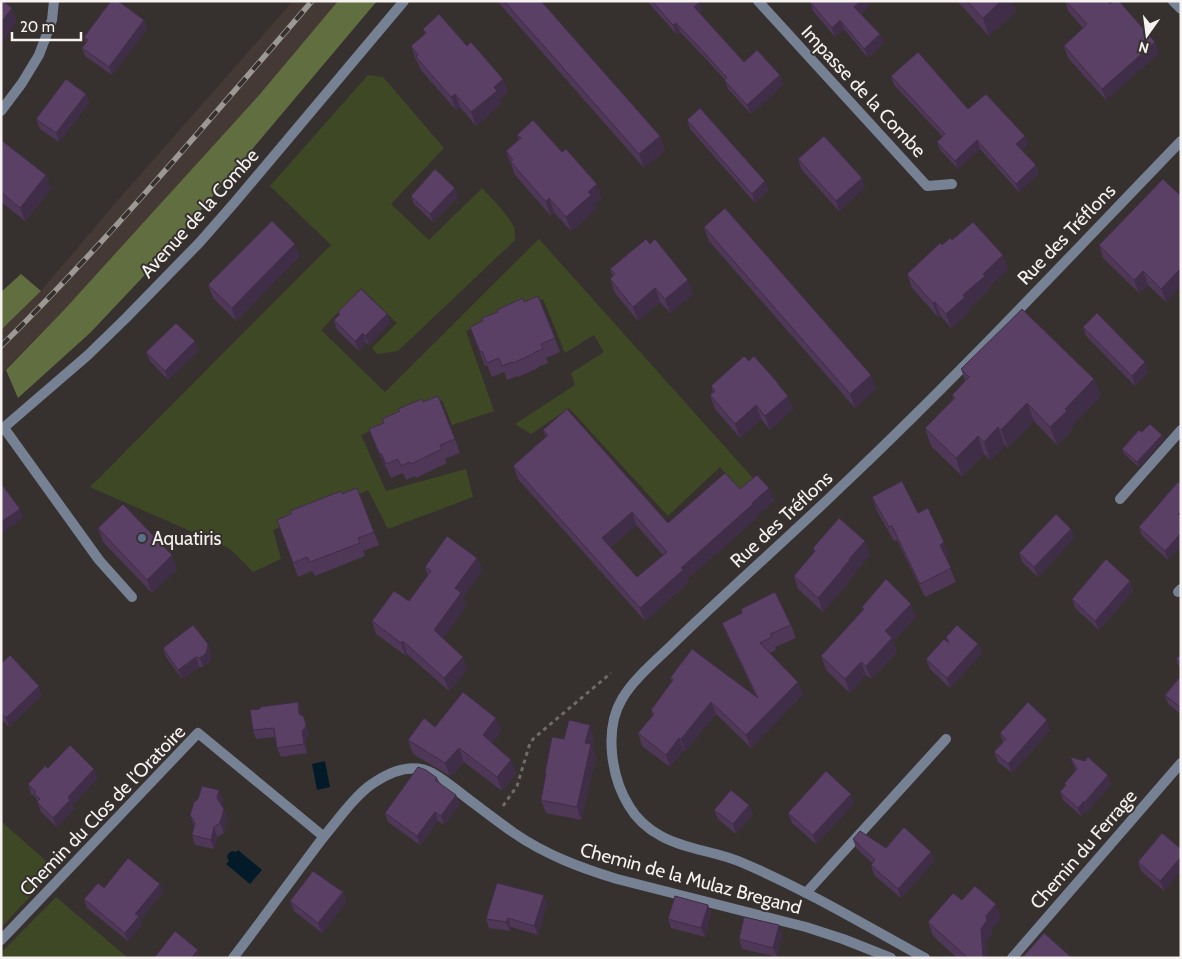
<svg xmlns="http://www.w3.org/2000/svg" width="1182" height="959" font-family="Cabin,sans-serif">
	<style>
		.built { fill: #443934 }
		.green { fill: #3e4825 }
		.forest { fill: #616e40 }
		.water { fill: #031a29 }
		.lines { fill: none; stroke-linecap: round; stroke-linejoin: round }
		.path { stroke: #706b69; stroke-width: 3; stroke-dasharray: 4 4; stroke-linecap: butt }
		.service { stroke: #768294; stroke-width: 10 }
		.minor { stroke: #768294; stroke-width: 10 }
		.rail-casing { stroke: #9c9896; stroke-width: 5.5 }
		.rail { stroke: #36312f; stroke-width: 4; stroke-dasharray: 11; stroke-linecap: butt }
		.wall { fill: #4e3757; fill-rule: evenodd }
		.shaded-wall { fill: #402d47 }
		.building { fill: #5b4065; stroke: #402d47; fill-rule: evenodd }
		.service-dot { fill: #5c6f8a; stroke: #36312f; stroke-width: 2 }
		.labels { text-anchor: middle; stroke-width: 4; stroke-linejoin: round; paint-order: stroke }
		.street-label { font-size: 19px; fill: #f5f2f0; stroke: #36312f }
		.poi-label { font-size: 19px; fill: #f5f2f0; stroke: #36312f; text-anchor: start }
	</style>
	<rect width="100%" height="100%" fill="#36312f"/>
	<path class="built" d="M293,1h45l-78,93 -196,216 -63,64v-44l40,-39 70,-83z"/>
	<g class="green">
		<path d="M368,75l15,2 61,71 -53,56 38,36 53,-52c11,12 25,25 32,39 1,4 1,8 1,13l-117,111 -21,3 -5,-6 25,-25 -36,-35 -40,42 64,62 154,-153 221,247 -14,12 -26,-31 -52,49 -99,-108 -38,26 -16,-10 60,-39 -4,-12 33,-21 -10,-17 -29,18 -22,-54 -77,32 28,80 -42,14 -10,-25 -81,35 25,56 80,-22 7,28 -85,32 -20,-39 -95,40 8,29 -28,13 -24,-24 -139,-61 241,-242 -61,-59z"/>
		<path d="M1,821l54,48 -54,59z"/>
		<path d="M56,897l72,61h-127v-5z"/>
	</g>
	<g class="forest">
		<path d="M338,1h39l-219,260 -68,72 -72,65 -12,-28 58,-60 196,-216z"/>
		<path d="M21,274l20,17 -40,39v-38z"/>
	</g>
	<g class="water">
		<path d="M325,761l5,26 -13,3 -5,-26z"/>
		<path d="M238,850l24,20 -12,14 -24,-20 3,-3 -2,-4 1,-3 4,-3 4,1z"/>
	</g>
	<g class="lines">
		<path class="path" d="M503,806l14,-20 13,-43 4,-5 77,-65"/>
		<g class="service">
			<path d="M1173,1l8,8"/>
			<path d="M4,428l95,132 33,37"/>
			<path d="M1120,499l61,-69"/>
			<path d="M1178,592l3,-3"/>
		</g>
		<g class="minor">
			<path d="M758,1l169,185 25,-2"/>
			<path d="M1,111l21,-28 17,-28 13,-35 2,-19"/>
			<path d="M1,430l87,-75 38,-37 74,-76 35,-40 169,-201"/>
			<path d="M806,893l140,-154"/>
			<path d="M1,940l197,-207 125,103"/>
			<path d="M233,958c23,-30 45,-60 68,-91 13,-18 27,-36 42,-54 9,-11 19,-23 32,-31 17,-11 38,-19 57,-9 11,6 21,14 31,22 17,13 34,26 51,38 32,22 67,35 103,46l189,48 37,12 48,19"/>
			<path d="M925,958c-60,-33 -119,-68 -182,-95 -27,-12 -57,-13 -82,-27 -13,-7 -25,-18 -32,-30 -18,-29 -25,-77 -7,-107 11,-20 38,-42 55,-59 55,-53 113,-104 168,-157 116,-110 225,-227 336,-342"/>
			<path d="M1012,958l169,-195"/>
		</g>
		<g class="rail-casing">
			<path id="rail" d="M1,346c51,-50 99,-102 146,-155 56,-63 110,-126 165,-190"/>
		</g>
		<use href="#rail" class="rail"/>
	</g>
	<g class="wall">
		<path d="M497,1h44l119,135 5,14 -21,18z"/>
		<path d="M647,1h51l4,10 -2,2 44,49 36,13 3,10 -32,29 -23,-25 -3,-9 -19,-21 -26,-27 -3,3z"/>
		<path d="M810,1h57l2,5 -8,8 23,29 -16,15 -24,-29 -9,8 -22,-26 -3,-9z"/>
		<path d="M957,1h55l4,11 -27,24z"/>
		<path d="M1065,1h43l47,41 4,11 -53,47 -38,-42 -4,-12 19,-18 -15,-17z"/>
		<path d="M144,20l3,9 -35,46 -27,-19 -3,-8 4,-5 -2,-6z"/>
		<path d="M423,29l44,17 36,33 5,13 -8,7 1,5 -25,22 -16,-19 -4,3 -35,-40 -3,-7 -2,-3 -5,-14 14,-12z"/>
		<path d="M891,76l77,33 60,35 -6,6 17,24 -20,18 -39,-43 -22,20 -18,-19 -3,-8 6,-5 -49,-52z"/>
		<path d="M86,94l3,9 -30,39 -19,-13 -4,-10z"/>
		<path d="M687,120l82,70 -14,13 -65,-74z"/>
		<path d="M517,135l85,63 -8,7 2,4 -25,22 -17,-19 -3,4 -36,-41 -9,-24 13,-11z"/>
		<path d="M1,140l45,35 5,14 -26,32 -24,-19z"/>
		<path d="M798,159l64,19 3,9 -26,24 -38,-42z"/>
		<path d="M411,196l47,1 -25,25 -19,-18z"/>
		<path d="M1181,196l-15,106 -18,-17 -9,8 -36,-35 -4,-13z"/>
		<path d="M704,227l172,162 -21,19 -146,-167z"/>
		<path d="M952,240l56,29 -19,18 1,2 -21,19 1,3 -19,17 -11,-13 -2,2 -26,-29 -5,-14 35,-29z"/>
		<path d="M300,256l-64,65 -23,-23 -5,-13z"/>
		<path d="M610,269l83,25 -23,19 -10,-11 -22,19 -23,-28 -5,-14 3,-2z"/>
		<path d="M524,302l31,36 5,14 -14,6 2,5 -10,4v1l-20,9 -1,-1 -10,4 -3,-8 -12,5 -5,-12 -2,1 -15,-39z"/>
		<path d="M338,312l49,2 3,9 -21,22 -3,-2 -7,8 -22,-21 -3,-10 5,-5z"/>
		<path d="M1083,327l62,35 3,10 -13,14 -49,-50z"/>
		<path d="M198,351l-30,29 -18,-19 -4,-9z"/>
		<path d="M749,361l29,24 15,24 -23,21 -9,-11 -21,19 -25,-29 -5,-14 3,-3 -2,-6z"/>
		<path d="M961,369l133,10 7,17 -29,30 1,3 -16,16 -23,-24 -26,27 -3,-3 -15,15 -6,-6 -22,22 -31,-30 -6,-18 28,-29 -1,-4 13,-14z"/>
		<path d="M423,402l32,37 5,14 -15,6 2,4 -31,15 -1,-2 -9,4 -3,-7 -12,5 -5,-11 -1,1 -16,-39 14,-6 -1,-4z"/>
		<path d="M543,430l125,93 72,-34 29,-1 5,13 -17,15 1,1 -71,62 1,4 -43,38 -127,-142 -5,-13 33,-29zM636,525l27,30 -26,22 -27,-30z"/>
		<path d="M1164,439l-25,28 -15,-13 -2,-5z"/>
		<path d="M1178,482l-10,78 -26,-24 -3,-9z"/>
		<path d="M342,494l32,38 5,13 -16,6 2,5 -50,20 -3,-5 -14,6 -21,-57z"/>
		<path d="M872,497l46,16 31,43 -3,2 10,24 -31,15 -28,-57 -3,1 -17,-30z"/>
		<path d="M98,528l79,41 -25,24 -49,-51z"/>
		<path d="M1071,529l3,9 -36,39 -16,-15 -3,-9z"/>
		<path d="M865,541l5,14 -16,18 1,1 -9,9 1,1 -24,28 -25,-23 -4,-13 20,-24 -1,-4z"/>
		<path d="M477,558l5,13 -19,26 3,9 -23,32 20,19 4,13 -18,21 -42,-37 -1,2 -30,-22 -4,-13 37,-20 19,-25 -3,-9z"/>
		<path d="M1130,581l3,10 -34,39 -24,-22 -3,-9z"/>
		<path d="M862,607l54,10 -23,24 4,11 -26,27 -5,-4 -16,18 -24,-23 -5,-14 42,-46z"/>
		<path d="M722,623l69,2 5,13 -21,9 1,3 -6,3 33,41 -52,54 -35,-34 -31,37 -1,-1 -14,17 -28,-21 -4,-13 15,-17 -2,-6 21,-28 -2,-4 86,18 -29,-61z"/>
		<path d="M946,637l32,7 4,9 -32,35 -20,-19 -4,-10 22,-17z"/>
		<path d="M208,644l3,10 -1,8 -7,5h-4l-17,12 -16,-22 -3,-9z"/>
		<path d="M1181,654v14l-2,-1 -3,-8z"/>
		<path d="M1,664l41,31 -33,32 -8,-8z"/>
		<path d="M1181,676v38l-13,-10 -3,-9z"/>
		<path d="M298,702l3,8 1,5 2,2 3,9 2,9 -4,5 2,13 -26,4 -4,-9 -2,-11 -19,2 -3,-9 7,-21z"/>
		<path d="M435,727l66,4 -9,12 19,17 5,13 -14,18 -38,-29 -14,14 -37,-22 -5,-14z"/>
		<path d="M1050,730l-38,43 -14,-11 -4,-10 9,-10 -3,-9z"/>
		<path d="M594,738l-2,9 4,10 -15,63 -35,-7 -5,-13 5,-24 -1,-3 19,-34z"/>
		<path d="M1070,757l38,18 3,9 -23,27 -1,-1 -6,6 -18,-16 -3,-8 5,-6 -1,-2 12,-13z"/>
		<path d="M48,768l50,10 -26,27 2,4 -17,18 -16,-15 -5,-14 -5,-4 -3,-10z"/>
		<path d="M437,778l3,5 20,21 -16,21 -6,-4 -18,24 -32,-23 -3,-9z"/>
		<path d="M219,790l4,10 -1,5 2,4 3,9 -3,15 -7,4 -3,12 -19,-4 -3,-10 2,-9 -4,-11z"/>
		<path d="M854,803l-38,41 -24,-21 -4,-10z"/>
		<path d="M749,805l4,9 -17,20 -18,-15 -4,-9z"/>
		<path d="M1162,833l2,58 -23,-20 -3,-9z"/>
		<path d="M853,839l33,9 45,4 3,9 -33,37 -27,-23 -3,-10 1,-2 -16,-15z"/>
		<path d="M104,888l59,4 -23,28 2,5 -14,16 -41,-33 -3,-9z"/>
		<path d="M343,892l3,10 -24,31 -28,-22 -4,-10z"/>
		<path d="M962,900l39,18 -10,12 1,4 -6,8 1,16h-30l-24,-22 -5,-14z"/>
		<path d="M547,904l-9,31 -27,-8 -1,4 -21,-3 -3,-9z"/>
		<path d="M708,905l3,9 -6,23 -34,-9 -3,-9z"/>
		<path d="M782,935l-5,22 -35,-8 -3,-10z"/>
	</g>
	<g class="shaded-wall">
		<path d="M861,1h6l2,5 -11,10 -4,-9z"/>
		<path d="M1001,1h11l4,11 -27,24 -6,-18z"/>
		<path d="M699,2l3,9 -5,5 -3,-9z"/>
		<path d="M12,8l5,14 -16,22v-21z"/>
		<path d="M144,20l3,9 -35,46 -3,-8z"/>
		<path d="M840,20l4,9 -9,8 -3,-9z"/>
		<path d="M676,23l4,9 -3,3 -4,-10z"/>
		<path d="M880,34l4,9 -16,15 -4,-9z"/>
		<path d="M1155,42l4,11 -53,47 -4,-11z"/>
		<path d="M780,75l3,10 -32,29 -4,-9z"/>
		<path d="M503,79l5,13 -8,7 1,5 -25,22 -5,-14 23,-25z"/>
		<path d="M86,94l3,9 -30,39 -3,-9z"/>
		<path d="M455,94l5,13 -4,3 -5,-13z"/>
		<path d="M660,136l5,14 -21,18 -5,-14z"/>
		<path d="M1025,136l3,8 -9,9 -3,-9z"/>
		<path d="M977,140l3,9 -22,20 -3,-8z"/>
		<path d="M1036,165l3,9 -20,18 -3,-8z"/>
		<path d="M46,175l5,14 -26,32 -5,-13z"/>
		<path d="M862,178l3,9 -26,24 -3,-10z"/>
		<path d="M765,181l4,9 -14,13 -3,-9z"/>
		<path d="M597,184l5,14 -8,7 2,4 -25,22 -5,-14 22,-25z"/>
		<path d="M455,188l3,9 -25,25 -3,-8z"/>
		<path d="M549,198l5,14 -3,4 -5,-14z"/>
		<path d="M295,244l5,12 -64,65 -4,-13z"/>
		<path d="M1003,255l5,14 -19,18 1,2 -21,19 1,3 -19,17 -5,-14 37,-40z"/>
		<path d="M1181,268v18l-15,16 -5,-13z"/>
		<path d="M1143,271l5,14 -9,8 -5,-13z"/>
		<path d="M688,280l5,14 -23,19 -5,-14z"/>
		<path d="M655,288l5,14 -22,19 -5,-14z"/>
		<path d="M935,302l5,13 -2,2 -5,-14z"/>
		<path d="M387,314l3,9 -21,22 -4,-9z"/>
		<path d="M363,333l3,10 -7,8 -4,-10z"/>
		<path d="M195,341l3,10 -30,29 -3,-9z"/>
		<path d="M1145,362l3,10 -13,14 -3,-10z"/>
		<path d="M871,375l5,14 -21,19 -5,-14z"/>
		<path d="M1094,379l7,17 -29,30 1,3 -16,16 -7,-18 15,-18z"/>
		<path d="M788,396l5,13 -23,21 -5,-14z"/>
		<path d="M1027,403l7,18 -26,27 -7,-18z"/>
		<path d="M756,405l5,14 -21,19 -5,-14z"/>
		<path d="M998,427l7,18 -15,15 -6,-18z"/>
		<path d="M1162,435l2,4 -25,28 -2,-5z"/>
		<path d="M978,436l6,18 -22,22 -6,-18z"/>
		<path d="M381,453l5,14 -1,1 -5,-13z"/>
		<path d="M769,488l5,13 -17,15 1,1 -71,62 1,4 -43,38 -5,-13 41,-40z"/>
		<path d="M20,509l3,9 -22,16v-12z"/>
		<path d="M632,512l4,13 -29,26 -5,-13z"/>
		<path d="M1071,529l3,9 -36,39 -4,-10z"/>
		<path d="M1181,533v13l-13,14 -3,-9z"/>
		<path d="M865,541l5,14 -16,18 1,1 -9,9 1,1 -24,28 -5,-14 31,-39z"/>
		<path d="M944,542l5,14 -4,3 -5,-14z"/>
		<path d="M172,555l5,14 -25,24 -5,-13z"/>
		<path d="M477,558l5,13 -19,26 3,9 -27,38 -5,-14 21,-42z"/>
		<path d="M1130,581l3,10 -34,39 -4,-9z"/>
		<path d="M911,604l5,13 -23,24 4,11 -26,27 -5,-13 19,-35z"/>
		<path d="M403,641l4,13 -1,2 -5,-13z"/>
		<path d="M208,644l3,10 -1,8 -7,5 -3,-9z"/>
		<path d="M978,644l4,9 -32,35 -3,-10z"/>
		<path d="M196,657l3,10 -17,12 -4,-9z"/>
		<path d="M463,657l4,13 -18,21 -5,-13z"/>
		<path d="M861,662l5,13 -16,18 -5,-14z"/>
		<path d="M798,682l5,12 -52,54 -5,-13z"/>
		<path d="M39,686l3,9 -33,32 -3,-9z"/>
		<path d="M298,702l3,8 2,13 -4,-9z"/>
		<path d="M711,702l5,12 -31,37 -4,-12z"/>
		<path d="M304,717l3,9 2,9 -4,5 2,13 -3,-9 -2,-13z"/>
		<path d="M496,718l5,13 -13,17 -5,-13z"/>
		<path d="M1047,720l3,10 -38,43 -4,-9z"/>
		<path d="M590,725l4,13 -2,9 4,10 -15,63 -4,-13 8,-64z"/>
		<path d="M679,738l5,12 -14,17 -4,-12z"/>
		<path d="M459,748l5,14 -14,14 -5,-13z"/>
		<path d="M511,760l5,13 -14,18 -5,-14z"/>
		<path d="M94,769l4,9 -26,27 2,4 -17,18 -4,-9 15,-21z"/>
		<path d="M1108,775l3,9 -23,27 -3,-9z"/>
		<path d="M219,790l4,10 -2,8 -4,-10z"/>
		<path d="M851,794l3,9 -38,41 -3,-9z"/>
		<path d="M456,795l4,9 -16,21 -3,-9z"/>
		<path d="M1084,801l3,9 -6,6 -3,-8z"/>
		<path d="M749,805l4,9 -17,20 -3,-10z"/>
		<path d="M224,809l3,9 -3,15 -4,-10z"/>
		<path d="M435,812l3,9 -18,24 -3,-9z"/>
		<path d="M214,827l3,10 -3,12 -3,-9z"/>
		<path d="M931,852l3,9 -33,37 -3,-9z"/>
		<path d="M1181,857v14l-17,20 -4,-10z"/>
		<path d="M160,884l3,8 -23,28 2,5 -14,16 -3,-8 10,-19z"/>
		<path d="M343,892l3,10 -24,31 -4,-10z"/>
		<path d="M544,895l3,9 -9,31 -4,-9z"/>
		<path d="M996,904l5,14 -10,12 1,4 -6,8 1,16h-4l-2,-29 5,-13z"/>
		<path d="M708,905l3,9 -6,23 -4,-9z"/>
		<path d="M508,918l3,9 -1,4 -4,-9z"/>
		<path d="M779,925l3,10 -5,22 -4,-9z"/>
		<path d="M198,950l2,8h-9z"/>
	</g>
	<g class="building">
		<path d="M1,1h2l9,7 -11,15z"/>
		<path d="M111,1h7l26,19 -35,47 -27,-19 6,-8 -4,-3z"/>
		<path d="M504,1h37l119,135 -21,18z"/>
		<path d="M652,1h46l1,1 -5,5 50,55 13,-12 23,25 -33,30 -23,-25 3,-2 -25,-28 -26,-27 -3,2z"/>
		<path d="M810,1h51l-7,6 26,27 -16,15 -24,-29 -8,8 -22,-26z"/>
		<path d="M967,1h34l-18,17z"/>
		<path d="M1066,1h42l2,3 3,-3h6l36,41 -53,47 -38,-43 23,-22z"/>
		<path d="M439,14l28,32 4,-4 32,37 -9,8 3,4 -26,21 -16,-18 -4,3 -35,-40 2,-2 -7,-9 15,-13 -3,-4z"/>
		<path d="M918,52l50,57 18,-15 39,42 -9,8 20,21 -20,19 -39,-44 -22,21 -18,-19 8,-8 -54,-58z"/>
		<path d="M66,79l20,15 -30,39 -20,-14z"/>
		<path d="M700,108l65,73 -13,13 -65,-74z"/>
		<path d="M533,120l29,32 4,-3 31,35 -9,8 3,3 -25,22 -17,-19 -3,4 -36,-41 3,-1 -7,-9 15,-13 -4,-3z"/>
		<path d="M824,136l38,42 -26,23 -38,-42z"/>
		<path d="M1,140l45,35 -26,33 -19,-16z"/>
		<path d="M435,169l20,19 -25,26 -19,-18z"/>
		<path d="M1163,179l18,17v72l-20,21 -18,-18 -9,9 -35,-35z"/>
		<path d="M725,208l146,167 -21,19 -146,-167z"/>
		<path d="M272,221l23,23 -63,64 -24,-23z"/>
		<path d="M973,222l30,33 -20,19 2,2 -22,19 2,2 -19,17 -11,-12 -2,1 -26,-29 33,-31 2,2 8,-7 2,2z"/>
		<path d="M646,239l4,5 5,-5 33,41 -23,19 -10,-11 -22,19 -23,-28 5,-5 -5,-5z"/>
		<path d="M361,289l26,25 -22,22 -2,-3 -8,8 -21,-21 6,-6 -2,-2z"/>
		<path d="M538,296l17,42 -14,6 2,5 -10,4v1l-20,9 -1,-1 -10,4 -3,-8 -12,5 -5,-12 -2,1 -10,-25 13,-6 -1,-3 16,-6 -1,-2 26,-12 1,4z"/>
		<path d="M1022,309l72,70 -29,30 2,2 -17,16 -23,-24 -26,27 -3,-3 -14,15 -6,-6 -22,22 -31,-30 30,-30 -3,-3 17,-18 -8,-8z"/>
		<path d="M1097,313l48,49 -13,14 -49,-49z"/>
		<path d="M176,323l19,18 -30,30 -19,-19z"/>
		<path d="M744,356l5,5 5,-5 23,26v1l11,13 -23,20 -9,-11 -21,19 -25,-29 5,-4 -4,-5z"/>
		<path d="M438,396l17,43 -15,6 2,4 -31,15 -1,-2 -9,4 -3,-7 -12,5 -5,-11 -1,2 -11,-26 15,-6 -2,-4 18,-8 -2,-2 24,-10 1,3z"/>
		<path d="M567,409l101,114 57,-50 15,16 17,-14 12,13 -17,15 1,1 -72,64 2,2 -43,38 -127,-142 35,-31 -5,-5zM632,512l35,40 -30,25 -35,-39z"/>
		<path d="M1150,424l12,11 -25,27 -15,-13 17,-19 3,2z"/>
		<path d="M902,481l16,32 10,-5 16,34 -4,3 11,23 -31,16 -28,-58 -3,1 -17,-30z"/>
		<path d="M1178,482l3,3v26l-3,3 3,2v17l-16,18 -26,-24z"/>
		<path d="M3,486l17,23 -19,13v-35z"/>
		<path d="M357,488l17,44 -16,6 2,5 -50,19 -3,-5 -14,6 -16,-43 14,-6 -1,-3 51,-20 1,3z"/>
		<path d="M123,504l49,51 -25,25 -49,-52z"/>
		<path d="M1056,514l15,15 -37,38 -15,-14z"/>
		<path d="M839,518l26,23 -16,18 1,1 -9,10h1l-24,28 -24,-22 21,-25 -2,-3z"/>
		<path d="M447,536l30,22 -22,30 6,5 -27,37 29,27 -19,21 -41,-37 -2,2 -29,-22 22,-30 15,10 22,-30 -6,-4z"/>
		<path d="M1106,559l24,22 -35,40 -23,-22z"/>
		<path d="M886,579l25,25 -26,27 7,7 -26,28 -5,-4 -16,17 -24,-23 43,-47 -2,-2z"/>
		<path d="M775,592l16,33 -21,9 2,3 -12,6 38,39 -52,53 -35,-33 -30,37 -2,-1 -13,17 -28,-22 16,-19 -3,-4 22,-30 -3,-2 22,-29 66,49 -36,-75 20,-10 -1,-4z"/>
		<path d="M193,625l15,19 -2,9 -6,5 -4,-1 -18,13 -15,-22z"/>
		<path d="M957,625l21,19 -31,34 -21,-19 18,-20 5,4 -3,-6z"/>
		<path d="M1181,654v9l-5,-4z"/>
		<path d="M10,655l29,31 -33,32 -5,-5v-49z"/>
		<path d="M1181,676v30l-1,1 -15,-12z"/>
		<path d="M463,692l33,26 -13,17 28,25 -14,17 -38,-29 -14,15 -37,-23 16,-22 11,9z"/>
		<path d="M298,702l1,12 5,3 2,9 -4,5 2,13 -27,4 -3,-20 -21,2 -3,-20 10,-1v-2z"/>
		<path d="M1028,702l19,18 -39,44 -14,-12 12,-13 -6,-6z"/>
		<path d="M569,720l21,5 -5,18 6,1 -14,63 -36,-7 5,-27h-1l7,-36 12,2z"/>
		<path d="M70,745l24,24 -26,28 2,3 -17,18 -16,-16 3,-3 -6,-5 2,-2 -8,-8 17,-18 3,2z"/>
		<path d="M1070,757l15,4 3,-4 20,18 -23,27 -1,-1 -6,7 -18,-16 6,-7 -2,-1 13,-15z"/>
		<path d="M418,767l8,3 11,8 -2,2 21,15 -15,21 -6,-4 -18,24 -32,-23z"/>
		<path d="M826,771l25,23 -38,41 -25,-22z"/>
		<path d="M202,786l17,4 -2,8 7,11 -4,14 -6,4 -3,13 -19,-5 3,-12 -5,-8 4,-13 4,-3z"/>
		<path d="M731,790l18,15 -16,19 -19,-14z"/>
		<path d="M904,827l27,25 -33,37 -27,-24 4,-5 -22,-21 7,-8 26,17z"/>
		<path d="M1162,833l19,16v8l-21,24 -22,-19z"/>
		<path d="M128,858l32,26 -25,30 4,2 -14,17 -41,-34 14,-16 6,5z"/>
		<path d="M313,871l30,21 -25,31 -28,-22z"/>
		<path d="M497,883l47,12 -10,31 -26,-8 -2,4 -20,-3z"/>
		<path d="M975,886l21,18 -10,12 1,4 -6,9 2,29h-15l-40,-36 25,-29 9,7z"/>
		<path d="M675,896l33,9 -7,23 -33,-9z"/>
		<path d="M744,917l35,8 -6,23 -34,-9z"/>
		<path d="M175,931l23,19 -7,8h-37z"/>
		<path d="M1044,933l28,25h-50z"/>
	</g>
	<circle class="service-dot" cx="142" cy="538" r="5"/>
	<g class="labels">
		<g class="street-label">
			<text transform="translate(864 91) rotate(47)" y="7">Impasse de la Combe</text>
			<text transform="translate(199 213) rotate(-48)" y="7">Avenue de la Combe</text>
			<text transform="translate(1066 234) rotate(-46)" y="7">Rue des Tréflons</text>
			<text transform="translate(781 519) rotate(-43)" y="7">Rue des Tréflons</text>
			<text transform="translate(102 810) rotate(-46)" y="7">Chemin du Clos de l'Oratoire</text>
			<text transform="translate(1083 849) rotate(-49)" y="7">Chemin du Ferrage</text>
			<text transform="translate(691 878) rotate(15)" y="7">Chemin de la Mulaz Bregand</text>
		</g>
		<g class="poi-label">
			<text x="152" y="545">Aquatiris</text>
		</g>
	</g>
	<rect width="1182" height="959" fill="none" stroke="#f5f2f0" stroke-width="5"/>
	<g transform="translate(1147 35) rotate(194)" stroke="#36312f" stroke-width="4" paint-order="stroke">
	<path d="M0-4L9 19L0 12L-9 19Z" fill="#f5f2f0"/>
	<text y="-8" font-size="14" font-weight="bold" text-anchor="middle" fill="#f5f2f0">N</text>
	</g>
	<path d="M12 32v8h69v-8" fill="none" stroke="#f5f2f0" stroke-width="2.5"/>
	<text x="20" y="32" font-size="15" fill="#f5f2f0" stroke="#36312f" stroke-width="4" paint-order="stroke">20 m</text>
</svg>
